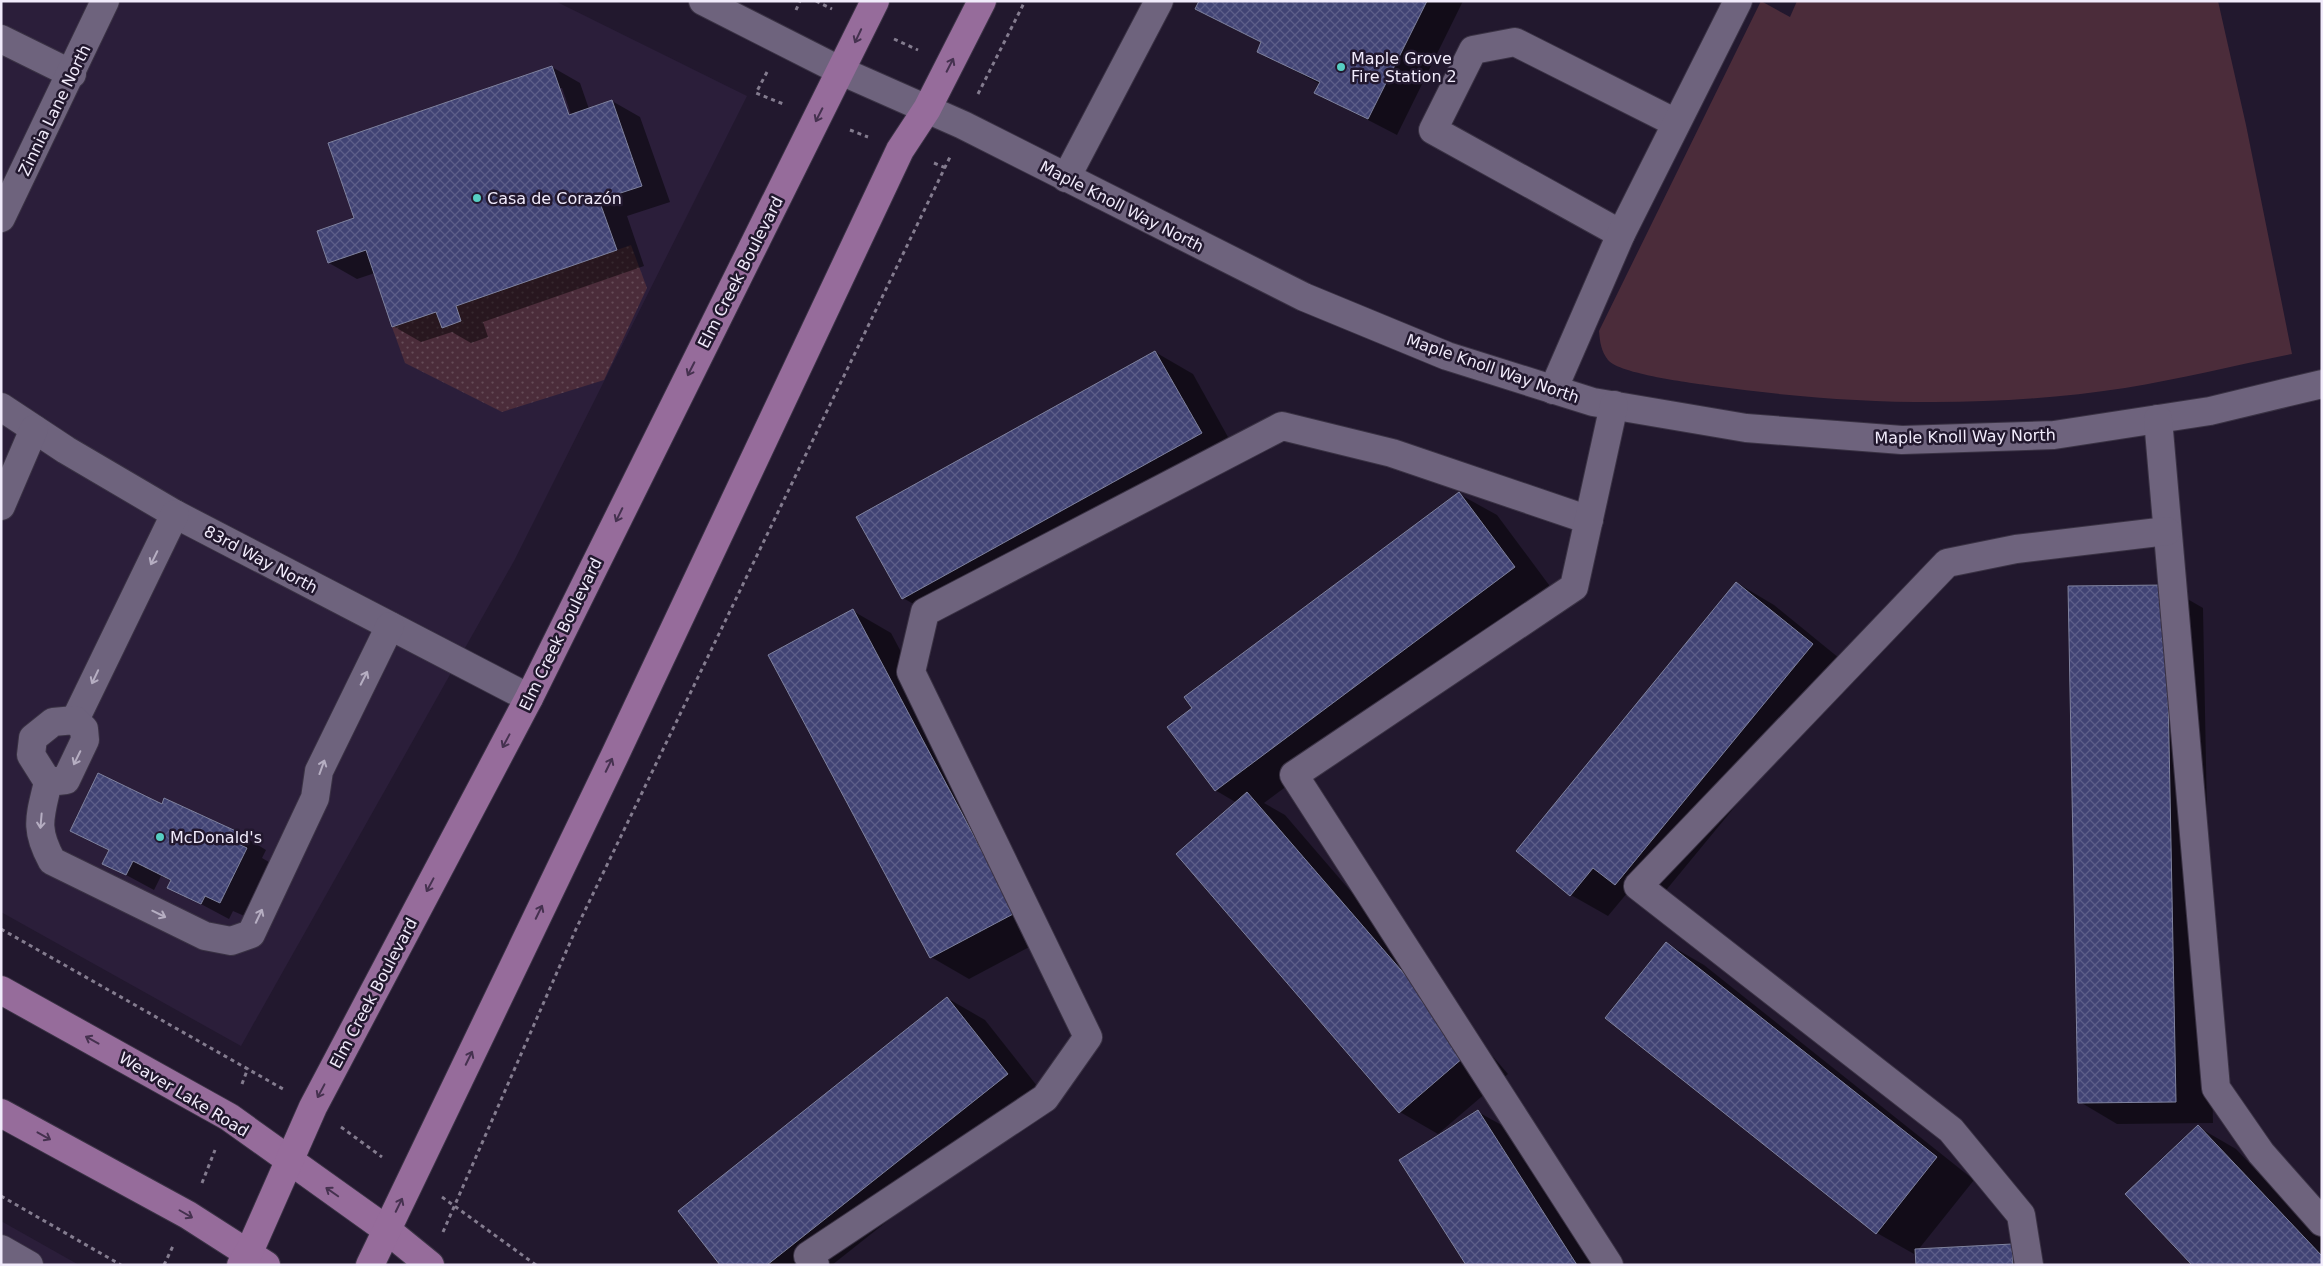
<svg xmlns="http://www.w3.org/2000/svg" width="2323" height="1266" font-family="'DejaVu Sans',sans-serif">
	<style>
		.built { fill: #2b1e3a }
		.green { fill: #4b2c3a }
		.park { fill: url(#park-dots) }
		.shadow { fill: #0007; fill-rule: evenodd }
		.building { fill: url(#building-cross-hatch); stroke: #7f829e }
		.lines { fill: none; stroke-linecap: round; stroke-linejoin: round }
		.minor-casing { stroke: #3a3244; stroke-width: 30 }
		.major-casing { stroke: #3a3244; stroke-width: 30 }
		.path { stroke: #847c8f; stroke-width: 3; stroke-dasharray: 4 4; stroke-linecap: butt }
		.minor { stroke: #6e637d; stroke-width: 28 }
		.major { stroke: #966c9b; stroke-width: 28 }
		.oneway { stroke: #45314f }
		.oneway2 { stroke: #b6aec2 }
		.poi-dot { fill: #57cec2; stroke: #22182e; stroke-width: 2 }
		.labels { text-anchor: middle; stroke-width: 5; stroke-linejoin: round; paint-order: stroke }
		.poi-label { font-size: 16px; fill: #f1ebfb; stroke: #22182e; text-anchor: start }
		.street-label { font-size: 16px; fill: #f1ebfb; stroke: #22182e }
	</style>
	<defs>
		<pattern id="park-dots" width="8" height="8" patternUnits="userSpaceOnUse" patternTransform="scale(1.25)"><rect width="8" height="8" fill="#4b2c3a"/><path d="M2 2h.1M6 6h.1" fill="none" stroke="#654b57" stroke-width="1.8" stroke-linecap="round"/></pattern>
		<pattern id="building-cross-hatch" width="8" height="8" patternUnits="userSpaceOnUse" patternTransform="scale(1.25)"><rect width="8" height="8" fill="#414374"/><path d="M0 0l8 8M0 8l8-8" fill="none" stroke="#5d5e89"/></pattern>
	</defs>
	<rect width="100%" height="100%" fill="#22182e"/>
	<g class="built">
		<path d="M1,1h554l192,95 -233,465 -273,485 -240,-134z"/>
		<path d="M1,1221l78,44h-78z"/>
	</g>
	<path class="green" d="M1761,1l29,16 7,-16h421l28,124 46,229c-56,11 -111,25 -167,34 -137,21 -276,17 -412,-2 -20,-3 -94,-12 -105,-26 -7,-9 -8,-18 -9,-29z"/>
	<path class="park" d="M631,245l16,43 -43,92 -102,32 -97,-49 -13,-36 44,-15 6,15 14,-21z"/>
	<g class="shadow">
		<path d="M1200,1h263l-66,134 -81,-42 4,-9 -62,-33 4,-8 -65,-35z"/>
		<path d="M552,67l28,16 9,26 23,-8 28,16 30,85 -43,14 17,50 -161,56 5,15 -17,6 -19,-11 -31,10 -28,-16 -18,-53 -18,6 -28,-16 27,-44zM559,88h3l11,32 -3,1z"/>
		<path d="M1155,352l38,22 45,81 -297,165 -38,-22 -46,-81z"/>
		<path d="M1459,494l38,21 55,74 -288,214 21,12 223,259 -70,60 -38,-22 -163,-309 -22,-13z"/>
		<path d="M1737,583l37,22 76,62 -197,239 -25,-14 -20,24 -37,-21z"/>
		<path d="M2165,586l38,22 10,515 -96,1 -37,-22z"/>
		<path d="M853,611l38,22 161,302 -83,44 -38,-22 -161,-302z"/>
		<path d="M165,800l73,33 28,17 -4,8 12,7 -25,53 -16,-7 -4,8 -60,-32 3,-6 -11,-5 -7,14 -50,-27 6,-12 -38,-21 90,-25z"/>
		<path d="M1666,943l38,22 270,215 -56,70 94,-5 34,20h-129l-1,-13 -2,2 -37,-21z"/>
		<path d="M947,998l38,22 60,76 -213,169h-110z"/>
		<path d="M1478,1112l38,21 84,132h-133z"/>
		<path d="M2198,1127l38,22 86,91v25z"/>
	</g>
	<g class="building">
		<path d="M1199,1h228l-59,118 -54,-26 6,-11 -63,-30 4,-10 -66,-33z"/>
		<path d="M552,66l17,49 43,-15 30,86 -43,14 18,50 -161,56 5,15 -19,7 -6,-16 -44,15 -26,-77 -38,13 -11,-32 37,-13 -26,-75z"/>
		<path d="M1155,351l47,82 -300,166 -46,-82z"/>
		<path d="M1459,492l56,75 -300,224 -48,-64 25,-19 -8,-11z"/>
		<path d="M1736,582l77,62 -198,241 -22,-17 -23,28 -54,-45z"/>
		<path d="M2166,585l10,517 -98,1 -10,-517z"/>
		<path d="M853,609l162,304 -85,45 -162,-303z"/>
		<path d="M98,773l64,31 2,-6 74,34 -4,10 13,6 -27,55 -15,-7 -4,8 -34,-16 4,-8 -38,-19 -7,14 -24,-11 7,-14 -39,-19z"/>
		<path d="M1247,792l224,259 -72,62 -223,-259z"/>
		<path d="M1666,942l271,215 -61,77 -271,-216z"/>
		<path d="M947,997l61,77 -241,191h-47l-42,-54z"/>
		<path d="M1478,1110l99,155h-111l-67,-105z"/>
		<path d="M2198,1125l124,131v9h-130l-67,-71z"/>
		<path d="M2012,1244l1,21h-97l-1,-16z"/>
	</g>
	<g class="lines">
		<g class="minor-casing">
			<g id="minor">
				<path d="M703,1l138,70 122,54 341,172 143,59 146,46 153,26 156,12 152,-5 156,-24 112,-27"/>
				<path d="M1,39l71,35"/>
				<path d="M1066,178l93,-177"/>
				<path d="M1,218l104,-217"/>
				<path d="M1621,234l-188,-104 40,-80 42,-8 161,81"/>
				<path d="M1553,390l68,-156 117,-233"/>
				<path d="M1,407l65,43 109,64 354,184"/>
				<path d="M2158,419l58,669 45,65 61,69"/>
				<path d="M1,506l33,-77"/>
				<path d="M75,720l100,-206"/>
				<path d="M48,782l18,-2 19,-40 -1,-11 -9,-9 -22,2 -20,16 -2,17 17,27c-8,35 -14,46 4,79l153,75 26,5 20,-7 64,-136 4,-27 71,-145"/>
				<path d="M1,1249l28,16"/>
				<path d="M815,1265l-7,-9 237,-158 43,-61 -177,-365 14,-60 357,-186 110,27 197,67"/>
				<path d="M1609,1265l-315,-490 280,-188 40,-182"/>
				<path d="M2029,1265l-8,-50 -70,-85 -313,-244 309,-323 69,-14 151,-18"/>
			</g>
		</g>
		<g class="major-casing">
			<g id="major">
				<path d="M1,990l228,127 158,113 43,35"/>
				<path d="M1,1113l187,102 78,50"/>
				<path d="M241,1265l8,-13 64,-145 216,-409 346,-697"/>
				<path d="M370,1265l244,-508 286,-607 27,-41 55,-108"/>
			</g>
		</g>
		<g class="path">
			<path d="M816,1l16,8"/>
			<path d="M796,10l4,-9"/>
			<path d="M894,39l24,11"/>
			<path d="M767,72l-11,21 30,12"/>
			<path d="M978,94l47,-93"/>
			<path d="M850,130l18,7"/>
			<path d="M934,163l12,5"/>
			<path d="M1,929l282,160"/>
			<path d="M242,1084l6,-16"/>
			<path d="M341,1127l41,30"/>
			<path d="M202,1183l13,-33"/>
			<path d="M1,1196l120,69"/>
			<path d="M442,1197l94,68"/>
			<path d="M443,1232l133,-303 374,-772"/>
			<path d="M164,1265l9,-19"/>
		</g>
		<use href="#minor" class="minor"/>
		<use href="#major" class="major"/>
	</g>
	<defs><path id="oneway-shaft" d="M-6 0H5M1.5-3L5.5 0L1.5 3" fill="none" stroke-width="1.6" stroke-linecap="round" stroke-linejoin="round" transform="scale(1.25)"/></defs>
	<g class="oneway">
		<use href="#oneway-shaft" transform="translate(858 36) rotate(115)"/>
		<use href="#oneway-shaft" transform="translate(950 65) rotate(-63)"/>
		<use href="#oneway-shaft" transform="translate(819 115) rotate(117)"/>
		<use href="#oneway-shaft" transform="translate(691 369) rotate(117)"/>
		<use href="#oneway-shaft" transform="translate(619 515) rotate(116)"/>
		<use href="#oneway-shaft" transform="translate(506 741) rotate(118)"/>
		<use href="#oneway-shaft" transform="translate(609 765) rotate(-64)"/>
		<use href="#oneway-shaft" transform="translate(430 885) rotate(118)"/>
		<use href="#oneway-shaft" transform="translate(539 912) rotate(-64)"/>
		<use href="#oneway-shaft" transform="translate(92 1040) rotate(-151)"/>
		<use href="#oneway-shaft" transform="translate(469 1058) rotate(-64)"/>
		<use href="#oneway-shaft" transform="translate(321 1091) rotate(118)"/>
		<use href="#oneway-shaft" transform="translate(44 1136) rotate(29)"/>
		<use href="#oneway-shaft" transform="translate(332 1192) rotate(-145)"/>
		<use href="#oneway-shaft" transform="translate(399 1205) rotate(-64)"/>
		<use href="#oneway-shaft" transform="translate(186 1214) rotate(30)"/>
	</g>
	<g class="oneway2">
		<use href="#oneway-shaft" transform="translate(154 558) rotate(116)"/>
		<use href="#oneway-shaft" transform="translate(95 677) rotate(115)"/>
		<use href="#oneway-shaft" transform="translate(364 678) rotate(-63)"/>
		<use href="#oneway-shaft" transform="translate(77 758) rotate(116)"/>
		<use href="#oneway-shaft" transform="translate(322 767) rotate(-70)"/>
		<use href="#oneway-shaft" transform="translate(41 821) rotate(95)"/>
		<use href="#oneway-shaft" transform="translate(159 914) rotate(26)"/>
		<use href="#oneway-shaft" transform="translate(259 916) rotate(-65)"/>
	</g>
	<g class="poi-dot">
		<circle cx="1341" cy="67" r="5"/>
		<circle cx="477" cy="198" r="5"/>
		<circle cx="160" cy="837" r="5"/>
	</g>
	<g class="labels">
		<g class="poi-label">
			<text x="1351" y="64">Maple Grove<tspan x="1351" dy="18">Fire Station 2</tspan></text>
			<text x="487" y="204">Casa de Corazón</text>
			<text x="170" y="843">McDonald's</text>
		</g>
		<g class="street-label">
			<text transform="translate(54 110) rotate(-64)" y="6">Zinnia Lane North</text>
			<text transform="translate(1122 206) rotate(27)" y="6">Maple Knoll Way North</text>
			<text transform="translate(740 272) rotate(-63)" y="6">Elm Creek Boulevard</text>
			<text transform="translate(1493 368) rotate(19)" y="6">Maple Knoll Way North</text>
			<text transform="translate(1965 436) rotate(-1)" y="6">Maple Knoll Way North</text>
			<text transform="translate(261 559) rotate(28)" y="6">83rd Way North</text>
			<text transform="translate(560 634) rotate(-64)" y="6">Elm Creek Boulevard</text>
			<text transform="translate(373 993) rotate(-62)" y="6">Elm Creek Boulevard</text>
			<text transform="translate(184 1094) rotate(31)" y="6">Weaver Lake Road</text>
		</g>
	</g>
	<rect width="2323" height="1266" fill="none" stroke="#f1ebfb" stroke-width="5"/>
</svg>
